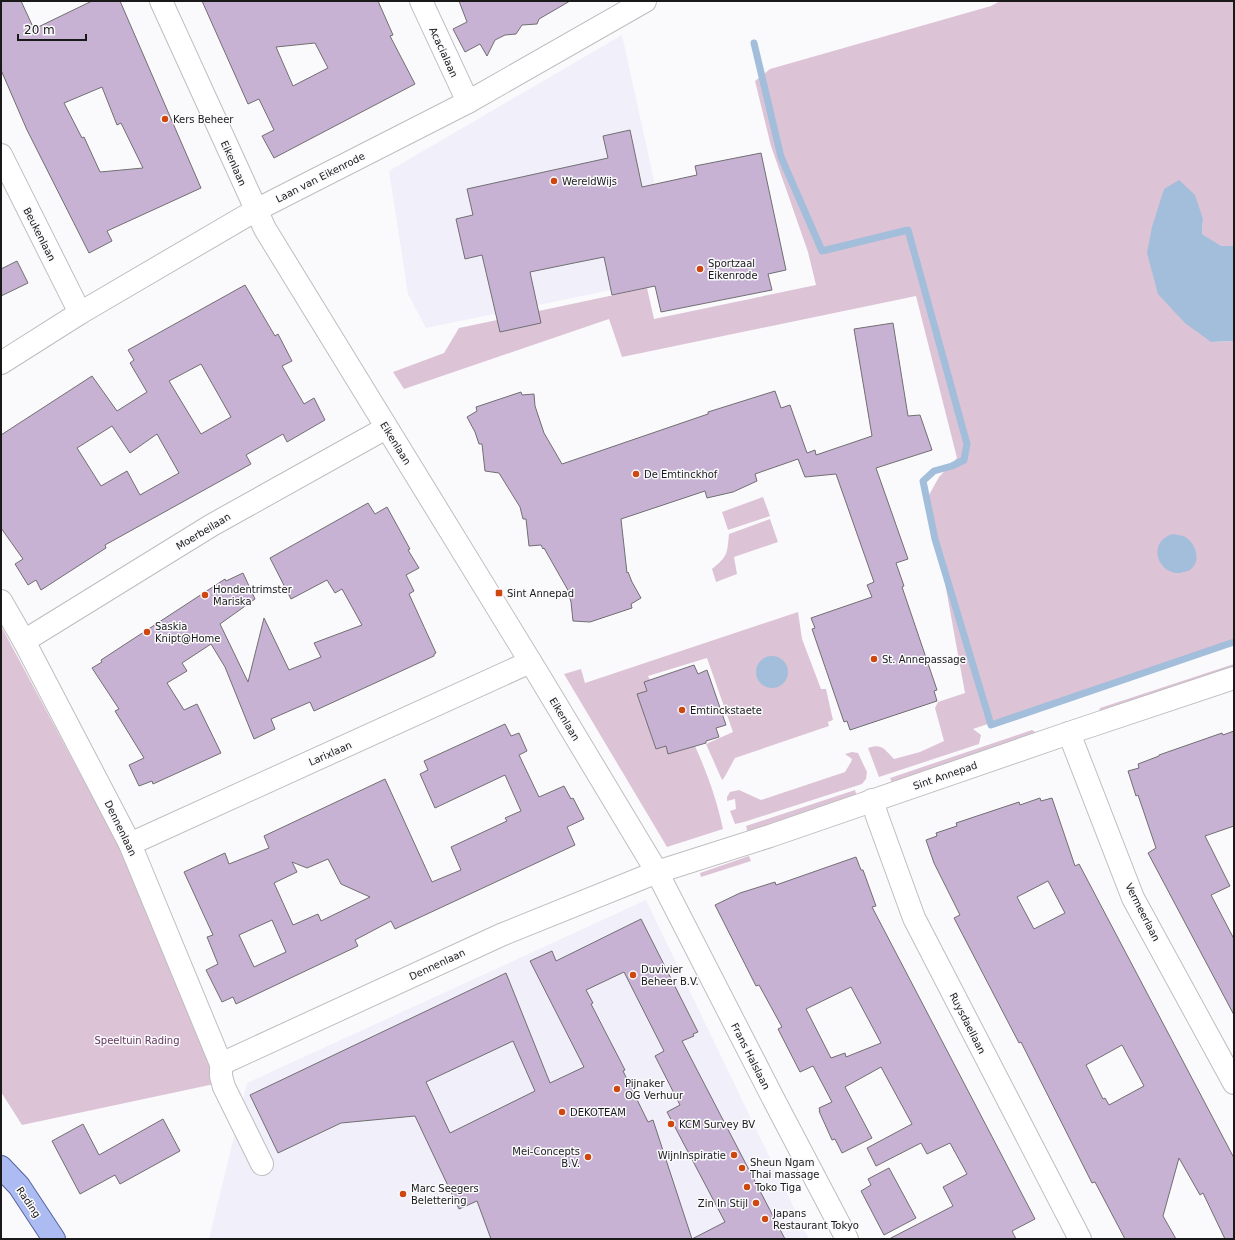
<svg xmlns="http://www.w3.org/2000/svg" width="1235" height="1240" font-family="'DejaVu Sans',sans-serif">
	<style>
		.built { fill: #f1effa }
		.green { fill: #ddc3d6 }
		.water { fill: #a2bedb }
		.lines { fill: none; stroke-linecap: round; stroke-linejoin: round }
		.stream { stroke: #a2bedb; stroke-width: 7 }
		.building { fill: #c7b2d3; stroke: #716f72; fill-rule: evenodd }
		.minor-casing { stroke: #bebec1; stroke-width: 24 }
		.major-casing { stroke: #55659f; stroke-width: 24 }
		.minor { stroke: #fff; stroke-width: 22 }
		.major { stroke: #acbbf1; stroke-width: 22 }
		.poi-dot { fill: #cd470e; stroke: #fafafd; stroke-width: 1.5 }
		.labels { text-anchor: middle; stroke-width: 3; stroke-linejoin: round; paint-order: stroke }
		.street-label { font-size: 10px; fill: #19191a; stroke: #fafafd }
		.poi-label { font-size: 10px; fill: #19191a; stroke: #fafafd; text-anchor: start }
		.park-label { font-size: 10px; fill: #63365a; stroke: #fafafd }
	</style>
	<rect width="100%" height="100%" fill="#fafafd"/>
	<g class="built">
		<path d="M622,35l37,168 -9,79 -224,46 -18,-34 -19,-123z"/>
		<path d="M646,900l163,339h-600l38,-156z"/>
	</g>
	<g class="green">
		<path d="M1000,1h234v245l-13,1 -19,-13 1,-15 -39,-30 -3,12 50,141 23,-1v300l-261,88 8,6 -2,9 -100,33 -11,-29c14,-5 16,1 26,11l26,-7 24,-11 -9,-33 3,-6 27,-9 -36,-198 10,-18 18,-19 -41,-162 -294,61 -13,-38 -205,70 -11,-17 51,-19 15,-25 188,-40 7,31 162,-34 -8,-33 -37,-106 -16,-65 15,-12 221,-63z"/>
		<path d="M763,497l7,19 -42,14 -6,-18z"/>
		<path d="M770,519l8,23 -44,15 3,17 -21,8 -4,-13c16,-13 15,-15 17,-35z"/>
		<path d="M798,612l4,27 19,50h5l7,31 -5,2 1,4 -94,32 -11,20 -2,2 -16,-36 27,-12 -26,-74 -59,18 2,4 -6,2 3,9 3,42 6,16 10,-3 3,8 26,-8c12,27 22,54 28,83l-56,18 -103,-173 17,-5 4,14z"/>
		<path d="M1,626l122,228 96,229 -197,42 -21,-33z"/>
		<path d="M1234,664v8l-137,45 3,-9z"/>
		<path d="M1032,730l10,6 -149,49 -3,-7z"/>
		<path d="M852,752l6,1 9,19 -1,7 -4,5 -118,38 -9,2 -5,-13 6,-2 -1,-10 -8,2v-4l3,-5 9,-2 22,10 84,-28 6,-10 1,-3 -7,-5z"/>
		<path d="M855,790l2,7 -109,37 -2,-8z"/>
		<path d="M749,856l2,5 -50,16 -1,-4z"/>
	</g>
	<g class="water">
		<path d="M1179,180l16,15 8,24 -1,15 19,12h13v95l-23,1 -26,-19 -27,-29 -11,-41 5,-26 12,-38z"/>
		<path d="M1173,534c3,1 9,1 12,3 10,5 17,24 6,32 -3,3 -8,3 -12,4 -22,1 -32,-32 -6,-39z"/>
		<circle cx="772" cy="672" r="16"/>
	</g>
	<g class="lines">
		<path class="stream" d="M754,43l27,114 41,94 86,-21 59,214 -3,16 -12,6 -18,5 -11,10 12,58 56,186 243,-83"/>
	</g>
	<g class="building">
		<path d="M1,1h20l13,28 58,-28h28l81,187 -94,43 5,10 -23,12 -62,-123 -26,-60zM102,87l15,38 4,-2 22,45 -43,4 -16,-35 -2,1 -18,-35z"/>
		<path d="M202,1h176l15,34 -3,1 25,48 -141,74 -12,-22 12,-6 -15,-31 -11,5zM315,43l13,25 -35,18 -17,-39z"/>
		<path d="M459,1h111l-31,18 -2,5 -15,1 -6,9 -11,1 -10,5 -8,16 -7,-12 -15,8 -12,-23 14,-7z"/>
		<path d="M630,130l12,57 55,-12 -2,-9 66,-13 25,117 -18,4 4,16 -111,22 -6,-26 -43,9 -8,-38 -30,6 -44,9 11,51 -41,9 -18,-77 -17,4 -9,-40 17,-4 -6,-26 141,-31 -5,-22z"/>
		<path d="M17,261l11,22 -27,13v-27z"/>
		<path d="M245,285l30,51 3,-2 14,27 -10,5 22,38 10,-6 11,22 -38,22 -4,-8 -37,21 5,9 -146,81 1,3 -65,42 -5,-10 -8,5 -13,-21 8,-5 -22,-31v-93l91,-59 25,35 30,-19 -17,-29 4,-3 -6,-10zM201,364l30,53 -30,17 -32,-53zM112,426l18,27 27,-19 22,39 -39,22 -13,-24 -26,15 -24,-38z"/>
		<path d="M893,323l15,93 12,-1 12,35 -56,18 32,91 -12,4 8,23 -2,1 35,103 -3,1 3,10 -87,29 -3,-9 -3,1 -32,-93 3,-1 -4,-10 61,-21 -5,-12 7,-3 -38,-108 -31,3 -7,-18 -43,15 2,7 -24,11 -26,6 -2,-7 -84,28 6,54 1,-1 4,10 9,16 -10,6 1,4 -42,14 -17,-1 -2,-19 -3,-10h1l-25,-44 -1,1 -2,-4 -12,1 -3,-27h-3l-3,-12 -21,-34 -14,-2 -3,-27h-3l-4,-12 -8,-15 10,-6 -1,-4 45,-15 1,3 12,-1 1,12 9,27 18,31 146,-50v-2l67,-21 6,17 9,-3 17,48 8,-3 1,5 56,-19 -18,-107z"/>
		<path d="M368,503l7,11 12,-7 23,42 -2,1 11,18 -13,7 8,16 -5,3 27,59 -2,1v2l-120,55 -4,-9 -39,17 4,10 -21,10 -29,-72 -14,-23 -29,19 5,8 -20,12 17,27 13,-6 24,49 -68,31 -1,-3 -13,5 -10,-21 15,-7 -29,-47 4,-2 -27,-41 10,-6 -1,-2 124,-81 1,2 17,-8 12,26 -35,25 28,58 16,-64 25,52 32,-13 -7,-14 48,-18 -20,-36 -7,4 -8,-13 -36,19 -21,-41z"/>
		<path d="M694,665l4,9 9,-4 19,55 -10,3 3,9 -13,4v2l-38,11 -2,-8 -10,3 -19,-55 10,-3 -3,-9z"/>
		<path d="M505,724l6,12 8,-3 8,18 -8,4 20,42 25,-11 7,13 2,-1 11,21 -17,8 8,18 -180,84 -4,-8 -36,19 3,6 -122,58 -3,-7 -11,5 -16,-32 12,-6 -11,-27 6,-2 -29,-63 41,-19 4,11 40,-16 -5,-12 121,-57 47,103 29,-12 -10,-23 56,-26 -2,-3 16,-7 -16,-36 -70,33 -15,-34 8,-4 -4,-9zM328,859l13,25 29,13 -49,24 -3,-7 -25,11 -19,-42 23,-11 -5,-10 15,6zM272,920l14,32 -32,15 -15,-32z"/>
		<path d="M1234,731v95l-29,10 25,50 -19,9 23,44v76l-86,-162 8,-5 -18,-53 -2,1 -8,-25 11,-3 -1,-4 21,-8v-1l63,-22 1,2z"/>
		<path d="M1040,798l1,3 11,-3 23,68 4,-2 155,294v81h-9l-22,-46 -3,2 -21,-37 -16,58 13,23h-51l-30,-57 -3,1 -71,-141 -2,1 -65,-125 6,-3 -26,-52 -8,-23 11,-4 -1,-3 21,-7 -1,-3 63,-21 1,3zM1048,881l17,32 -31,16 -17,-32zM1122,1045l22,41 -35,19 -4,-7 -2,1 -17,-34z"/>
		<path d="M856,857l5,13h2l13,36 -4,1 163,312 -23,12 4,8h-127l64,-33 -10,-19 24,-13 -17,-31 -23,11 -6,-11 -45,23 -9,-18 45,-24 -31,-57 -36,20 27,51 -30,15 -7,-14 -3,1 -13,-29h1l-1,-3 13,-6 -19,-36 -13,6 -22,-43 4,-2 -23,-42 -3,1 -41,-81 25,-12 35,-11 1,3zM851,987l30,56 -35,14 -1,-4 -14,5 -25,-49z"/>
		<path d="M641,919l57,113 -5,2 1,2 -12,5 103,198h-93l33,-17 -58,-110 13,-7 -25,-49 9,-5 -40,-79 -38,18 7,13 -2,1 34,66 -2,1 25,51 5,-2 39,119h-201l-14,-38 -18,8 -44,-93 -74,7 -63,30 -28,-58 256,-122 44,110 34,-16 -54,-106 22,-10 4,10zM513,1041l22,50 -85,42 -24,-51z"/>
		<path d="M163,1119l17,32 -60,33 -5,-9 -35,19 -28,-53 31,-17 16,31z"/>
		<path d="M889,1168l27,50 -32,17 -23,-44 10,-6 -3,-6z"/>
	</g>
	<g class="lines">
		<g class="minor-casing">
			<g id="minor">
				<path d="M161,1l104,228 273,445 119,198 118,230 72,137"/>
				<path d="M421,1l47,101"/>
				<path d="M1,155l79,158"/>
				<path d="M1,363l79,-50 176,-103 212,-108 177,-101"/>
				<path d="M1,601l23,40 106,203 91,220 280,-129 156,-63 113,-36 299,-103 165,-55"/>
				<path d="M24,641l188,-116 174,-97"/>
				<path d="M1069,733l64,165 101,185"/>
				<path d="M872,800l5,16 37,102 166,321"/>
				<path d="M130,844l400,-182"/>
				<path d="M221,1064v12l3,11 38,77"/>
			</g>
		</g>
		<g class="major-casing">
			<path id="major" d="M1,1167l18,19 35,53"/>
		</g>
		<use href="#minor" class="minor"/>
		<use href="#major" class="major"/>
	</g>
	<g class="poi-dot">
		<circle cx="165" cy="119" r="4"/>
		<circle cx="554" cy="181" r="4"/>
		<circle cx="700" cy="269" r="4"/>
		<circle cx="636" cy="474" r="4"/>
		<rect x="495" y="589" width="8" height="8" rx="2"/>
		<circle cx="205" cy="595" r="4"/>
		<circle cx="147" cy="632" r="4"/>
		<circle cx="874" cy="659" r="4"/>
		<circle cx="682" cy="710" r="4"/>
		<circle cx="633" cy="975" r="4"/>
		<circle cx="617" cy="1089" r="4"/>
		<circle cx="562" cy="1112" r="4"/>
		<circle cx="671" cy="1124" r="4"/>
		<circle cx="734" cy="1155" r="4"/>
		<circle cx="588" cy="1157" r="4"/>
		<circle cx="742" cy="1168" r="4"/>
		<circle cx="747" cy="1187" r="4"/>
		<circle cx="403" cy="1194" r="4"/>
		<circle cx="756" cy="1203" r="4"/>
		<circle cx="765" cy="1219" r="4"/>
	</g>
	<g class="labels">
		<g class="street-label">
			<text transform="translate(444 52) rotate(65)" y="4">Acacialaan</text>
			<text transform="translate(234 163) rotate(66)" y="4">Eikenlaan</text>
			<text transform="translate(320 177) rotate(-27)" y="4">Laan van Eikenrode</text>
			<text transform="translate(40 234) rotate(63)" y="4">Beukenlaan</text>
			<text transform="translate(396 443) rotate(58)" y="4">Eikenlaan</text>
			<text transform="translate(203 531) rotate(-31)" y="4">Moerbeilaan</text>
			<text transform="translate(565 719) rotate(59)" y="4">Eikenlaan</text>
			<text transform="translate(330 753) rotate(-24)" y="4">Larixlaan</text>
			<text transform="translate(945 775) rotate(-19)" y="4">Sint Annepad</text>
			<text transform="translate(121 828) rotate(64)" y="4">Dennenlaan</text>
			<text transform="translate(1143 912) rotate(63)" y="4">Vermeerlaan</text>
			<text transform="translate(437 964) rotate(-25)" y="4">Dennenlaan</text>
			<text transform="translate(968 1023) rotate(63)" y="4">Ruysdaellaan</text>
			<text transform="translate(751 1056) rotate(63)" y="4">Frans Halslaan</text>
			<text transform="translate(29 1202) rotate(56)" y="4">Rading</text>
		</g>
		<g class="poi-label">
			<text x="173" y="123">Kers Beheer</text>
			<text x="562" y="185">WereldWijs</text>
			<text x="708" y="267">Sportzaal<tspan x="708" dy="12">Eikenrode</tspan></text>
			<text x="644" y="478">De Emtinckhof</text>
			<text x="213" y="593">Hondentrimster<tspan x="213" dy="12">Mariska</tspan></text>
			<text x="507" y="597">Sint Annepad</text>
			<text x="155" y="630">Saskia<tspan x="155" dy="12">Knipt@Home</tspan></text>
			<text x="882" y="663">St. Annepassage</text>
			<text x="690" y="714">Emtinckstaete</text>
			<text x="641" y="973">Duvivier<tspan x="641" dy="12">Beheer B.V.</tspan></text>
			<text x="625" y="1087">Pijnaker<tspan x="625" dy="12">OG Verhuur</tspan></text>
			<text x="570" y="1116">DEKOTEAM</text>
			<text x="679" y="1128">KCM Survey BV</text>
			<text x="580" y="1155" text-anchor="end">Mei-Concepts<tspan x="580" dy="12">B.V.</tspan></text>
			<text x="726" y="1159" text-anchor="end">WijnInspiratie</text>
			<text x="750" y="1166">Sheun Ngam<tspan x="750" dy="12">Thai massage</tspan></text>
			<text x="755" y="1191">Toko Tiga</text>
			<text x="411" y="1192">Marc Seegers<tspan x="411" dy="12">Belettering</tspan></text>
			<text x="748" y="1207" text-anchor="end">Zin In Stijl</text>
			<text x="773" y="1217">Japans<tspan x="773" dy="12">Restaurant Tokyo</tspan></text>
		</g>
		<g class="park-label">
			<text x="137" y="1044">Speeltuin Rading</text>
		</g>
	</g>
	<rect width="1235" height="1240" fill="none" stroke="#19191a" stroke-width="4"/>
	<path d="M18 34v6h68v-6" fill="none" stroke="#19191a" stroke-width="2"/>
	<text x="24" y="34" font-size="12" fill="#19191a" stroke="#fafafd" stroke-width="3" paint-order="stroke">20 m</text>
</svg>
